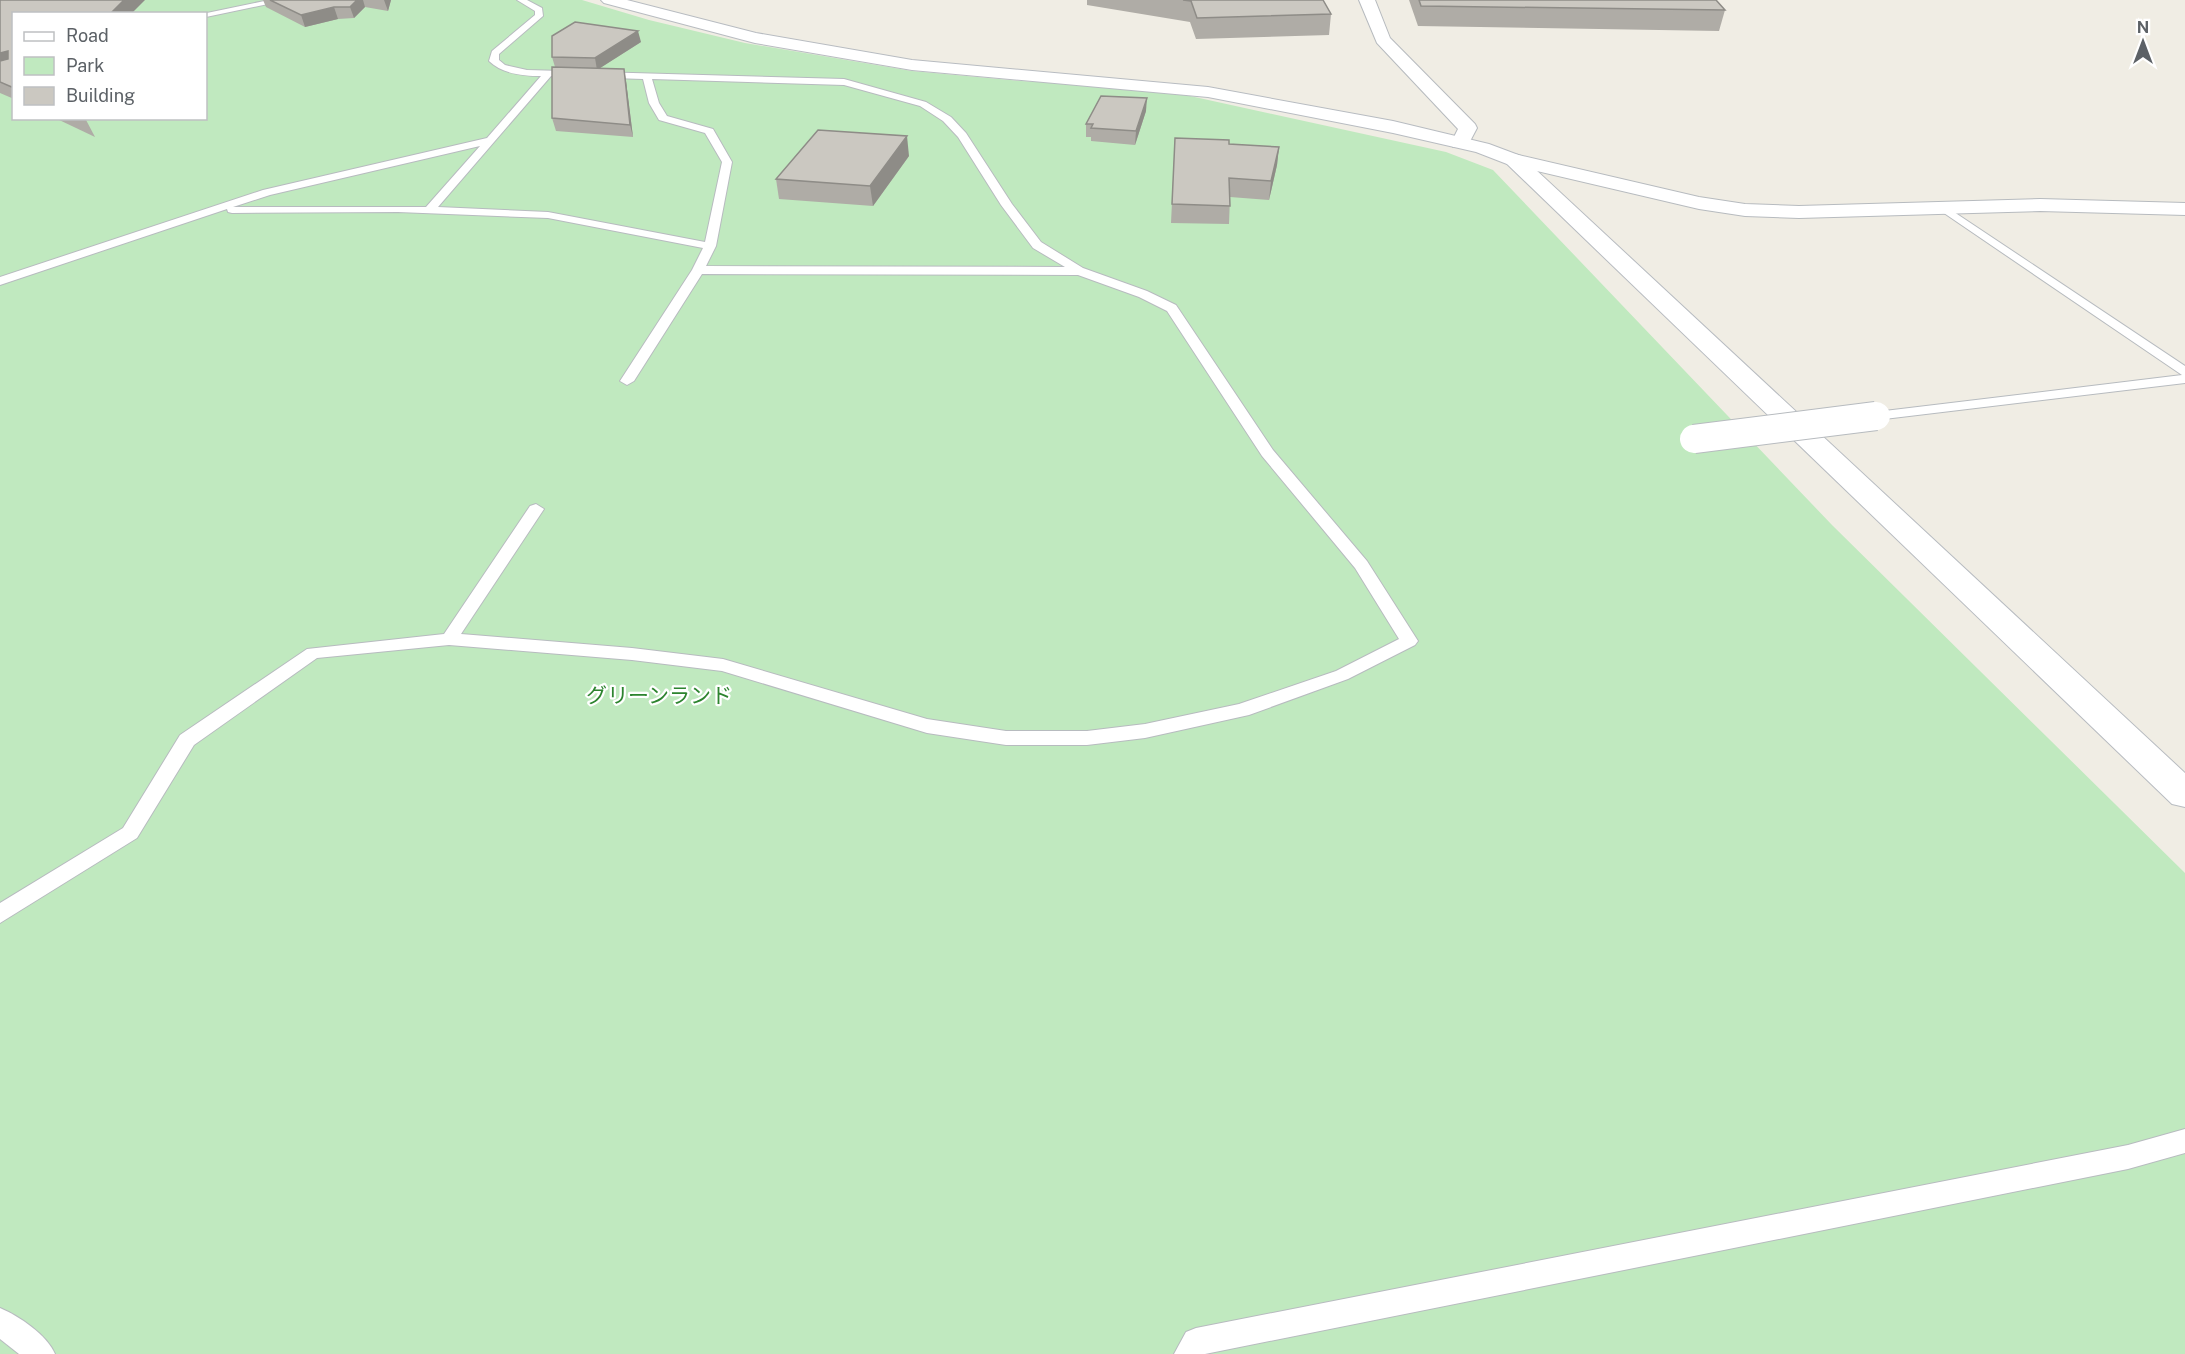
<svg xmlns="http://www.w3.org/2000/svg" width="2185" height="1354" font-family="'Public Sans','Noto Sans JP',sans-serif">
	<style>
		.green { fill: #c0e9bf; fill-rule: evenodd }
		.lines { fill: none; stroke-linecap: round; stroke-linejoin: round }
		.lane-casing { stroke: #b7bbbf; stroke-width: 2 }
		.street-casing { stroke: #b7bbbf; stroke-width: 2 }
		.secondary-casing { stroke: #b8bcc1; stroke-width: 2 }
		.lane { fill: #fff; fill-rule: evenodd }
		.street { fill: #fff; fill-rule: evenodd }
		.secondary { fill: #fff; fill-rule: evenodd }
		.street-bridge-casing { stroke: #b7bbbf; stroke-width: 30; stroke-linecap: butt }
		.street-bridge { stroke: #fff; stroke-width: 28 }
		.wall { fill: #afaca6 }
		.shaded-wall { fill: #8e8c87 }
		.building { fill: #cbc8c1; stroke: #8e8c87; stroke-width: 1.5 }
		.labels { text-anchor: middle; stroke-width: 4.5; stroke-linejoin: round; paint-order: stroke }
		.park-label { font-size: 21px; fill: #2d842f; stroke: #fff }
	</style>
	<rect width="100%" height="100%" fill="#f0ede4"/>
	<path class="green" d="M21,0h561l67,20 96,23 167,28 109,10 92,5 68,8 265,58 47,18 339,355 353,348v481h-2185v-1349zM14,14h192v104h-192z"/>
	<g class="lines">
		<g class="lane-casing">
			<g id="lane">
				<path d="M269,0h18l-81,17v-3h-4z"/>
				<path d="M517,0h10l15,8 1,8 -44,38v6l6,5 22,5 317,9 82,23 25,15 15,16 46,71 29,38 42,26 64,23 29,14 97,145 94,111 51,80 -3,4 -67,34 -99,36 -104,23 -58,7h-81l-79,-12 -205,-62 -90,-11 -183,-15 -132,13 -123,87 -57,93 -137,85v-20l123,-75 57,-93 127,-86 137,-15 86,-128 6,-2 8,5 -83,125 171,14 91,11 204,60 79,12h81l58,-7 94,-20 97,-33 63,-32 -44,-71 -93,-112 -95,-145 -28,-14 -61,-22 -376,-1 -68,107 -7,4 -7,-4 72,-111 11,-22 -155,-30 -150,-6 -166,1 -4,-1 -1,-3 -227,76v-8l263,-87 224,-52 54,-62c-17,0 -39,-2 -52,-15l3,-10 43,-36v-4zM551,76l92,3 6,24 10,17 46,13 17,29 -17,80 -157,-30 -110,-5zM652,79l192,6 76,21 23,15 15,16 43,68 32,43 32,19 -359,-1 10,-20 16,-84 -19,-33 -46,-13 -8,-13zM480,146l-54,61h-193l37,-12z"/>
				<path d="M1945,206l240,160v17l-309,37 -5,-1 -2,-3 7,-4 306,-37 -241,-164 -2,-2z"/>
				<path d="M2185,1129v24l-57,16 -923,185h-31l12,-22 10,-4 932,-183z"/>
				<path d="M0,1308c19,8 47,27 55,46h-36l-19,-15z"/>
			</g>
		</g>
		<g class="street-casing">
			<g id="street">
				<path d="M1359,0h16l15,38 85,86 2,4 -10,19h-14l-2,-4 7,-14 -81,-86z"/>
				<path d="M1514,154l185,43 46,7 54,2 241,-7 145,4v12l-145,-4 -241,7 -54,-2 -46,-7 -192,-45 -3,-4 3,-4z"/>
			</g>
		</g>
		<g class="secondary-casing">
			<path id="secondary" d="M601,0h26l129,33 156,27 296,27 185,34 96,23 32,12 664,617v34l-13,-3 -665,-640 -31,-12 -83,-19 -185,-36 -296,-27 -157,-27 -151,-40z"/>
		</g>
		<use href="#lane" class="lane"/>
		<use href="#street" class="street"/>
		<use href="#secondary" class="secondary"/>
		<g class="street-bridge-casing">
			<path id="street-bridge" d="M1694,439l182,-23"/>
		</g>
		<use href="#street-bridge" class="street-bridge"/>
	</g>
	<g class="wall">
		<path d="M0,0l14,14v85l-14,-6z"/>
		<path d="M263,0h128l-3,11 -23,-4 -11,11 -16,1 -33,8 -39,-20z"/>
		<path d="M1087,0h236l8,14 -2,21 -133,4 -6,-17 -103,-17z"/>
		<path d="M1409,0h307l9,10 -6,21 -301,-5z"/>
		<path d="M641,42l-41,26 26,13 7,56 -77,-6 -4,-13 3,-51 -3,-10z"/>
		<path d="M1146,111l-11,34 -44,-4v-4h-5v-13z"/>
		<path d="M55,118h30l10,19z"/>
		<path d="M1175,138l54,6 50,3 -2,18 -8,35 -39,-3 -1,27 -58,-1z"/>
		<path d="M909,156l-36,50 -94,-7 -3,-20z"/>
	</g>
	<g class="shaded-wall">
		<path d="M124,0h21l-14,14h-21z"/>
		<path d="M357,0h6l2,7 -11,11 -4,-11z"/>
		<path d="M384,0h7l-3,11z"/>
		<path d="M334,7l4,12 -33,8 -4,-12z"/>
		<path d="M638,31l3,11 -44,28 -2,-12z"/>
		<path d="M8,51l6,12 -14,6v-16z"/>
		<path d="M624,69l2,12 7,56 -3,-12z"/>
		<path d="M1147,98l-1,13 -11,34 1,-14z"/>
		<path d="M907,136l2,20 -36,50 -3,-20z"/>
		<path d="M1279,147l-2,18 -8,35 2,-19z"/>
	</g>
	<g class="building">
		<path d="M0,0h124l-14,14h-96v74l-14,-6v-21l8,-2v-8l-8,2z"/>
		<path d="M270,0h87l-7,7h-16l-33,8z"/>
		<path d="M1183,0h140l8,14 -134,4 -6,-17z"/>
		<path d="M1419,0h297l9,10 -304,-4z"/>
		<path d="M575,22l63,9 -43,27 -43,-1v-21z"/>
		<path d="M552,67l72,2 6,56 -78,-7z"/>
		<path d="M1101,96l46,2 -11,33 -45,-3 2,-4h-7z"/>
		<path d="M818,130l89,6 -37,50 -94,-7z"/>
		<path d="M1175,138l54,2v4l50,3 -8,34 -42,-3 1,28 -58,-2z"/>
	</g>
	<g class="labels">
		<g class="park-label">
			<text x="659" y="703">グリーンランド</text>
		</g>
	</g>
	<rect x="12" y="12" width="195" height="108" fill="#ffffff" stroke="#bec0c2" stroke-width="1.5"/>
	<rect x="24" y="32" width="30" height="9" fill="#ffffff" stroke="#bec0c2" stroke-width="1.5"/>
	<text x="66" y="42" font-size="18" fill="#5c6166">Road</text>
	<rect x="24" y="57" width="30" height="18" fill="#c0e9bf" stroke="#bec0c2" stroke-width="1.5"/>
	<text x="66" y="72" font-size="18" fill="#5c6166">Park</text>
	<rect x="24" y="87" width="30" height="18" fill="#cbc8c1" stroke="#bec0c2" stroke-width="1.5"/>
	<text x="66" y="102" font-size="18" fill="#5c6166">Building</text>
	<g transform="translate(2143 42)" stroke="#ffffff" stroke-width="4.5" paint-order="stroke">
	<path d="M0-4.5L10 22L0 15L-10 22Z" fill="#5c6166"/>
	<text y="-9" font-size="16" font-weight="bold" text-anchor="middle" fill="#5c6166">N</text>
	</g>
</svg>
